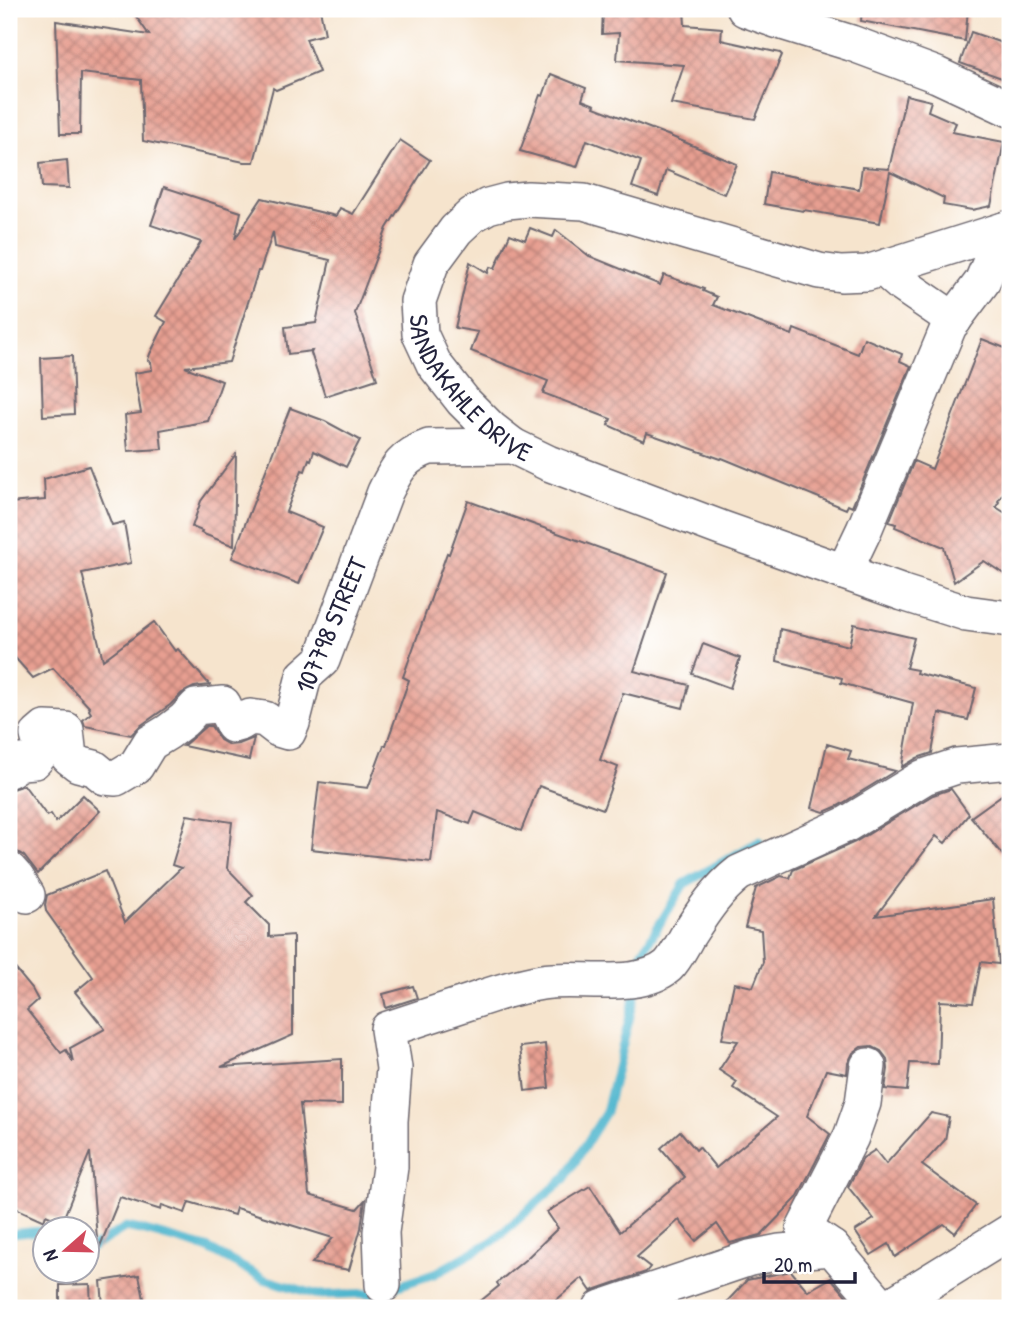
<svg xmlns="http://www.w3.org/2000/svg" width="1019" height="1317" font-family="'Patrick Hand',sans-serif">
	<style>
		.lines { fill: none; stroke-linecap: round; stroke-linejoin: round }
		.stream { stroke: #4fb6ce; stroke-width: 9 }
		.building { fill: url(#building-cross-hatch) }
		.street-casing { stroke: #6c666e; stroke-width: 38 }
		.street { stroke: #fff; stroke-width: 35 }
		.labels { text-anchor: middle; stroke-width: 5; stroke-linejoin: round; paint-order: stroke }
		.street-label { font-size: 26px; fill: #22223b; stroke: #fff }
	</style>
	<defs>
		<pattern id="building-cross-hatch" width="8" height="8" patternUnits="userSpaceOnUse" patternTransform="scale(1.75)"><rect width="8" height="8" fill="#e79f91"/><path d="M0 0l8 8M0 8l8-8" fill="none" stroke="#bb8178"/></pattern>
	</defs>
	<rect width="100%" height="100%" fill="#fff"/>
	<filter id="ink" filterUnits="userSpaceOnUse"><feTurbulence type="fractalNoise" baseFrequency=".0143" numOctaves="2"/><feDisplacementMap in="SourceGraphic" scale="14" xChannelSelector="R" yChannelSelector="G"/><feConvolveMatrix kernelMatrix="1 2 1 2 8 2 1 2 1" color-interpolation-filters="sRGB"/></filter>
	<filter id="wash" filterUnits="userSpaceOnUse"><feTurbulence type="fractalNoise" baseFrequency=".00686" numOctaves="4" result="noise"/><feDisplacementMap in="SourceGraphic" scale="28" xChannelSelector="R" yChannelSelector="G"/><feGaussianBlur stdDeviation="1.57" result="paint"/><feColorMatrix in="noise" values="0 0 0 0 0 0 0 0 0 0 0 0 0 0 0 0 0 1.4 0 .05"/><feComposite in="paint" operator="in"/></filter>
	<g filter="url(#wash)">
		<rect width="100%" height="100%" fill="#f6e4cd"/>
		<g class="lines">
			<g class="stream">
				<path d="M634,970v-4l50,-82 76,-43"/>
				<path d="M9,1234l33,-3 4,3"/>
				<path d="M88,1250l38,-23 19,4 62,17 57,31 54,16 59,-2 57,-19 59,-33 72,-63 41,-66 29,-116v-9"/>
			</g>
		</g>
		<g id="blocks">
			<g class="building">
				<path d="M131,9h189l5,25 -19,5 13,33 -43,18 -3,-2 -19,74h-10l-101,-21 -2,-61 -60,-7 -1,61h-20l-4,-113 93,14z"/>
				<path d="M603,9h81l1,16 37,3 -1,12 59,13 2,2 -27,64 -84,-15 13,-39 -67,-5 2,-27 -17,1z"/>
				<path d="M862,9h106l-3,32 -104,-20z"/>
				<path d="M971,32l39,14v35l-50,-18z"/>
				<path d="M551,74l35,14 -4,12 13,5 -1,2 76,29 67,28 -13,30 -58,-24 -8,26 -26,-9 9,-26 -54,-21 -10,27 -57,-16 20,-56 3,1z"/>
				<path d="M906,95l25,6 -3,10 28,12 -4,9 52,10 -13,64 -19,4 -29,-5 1,-7 -54,-26 -10,51 -76,-13 -1,1 -39,-7 5,-32 90,17 3,-22 27,2z"/>
				<path d="M400,140l30,20 -43,68 -32,85 22,66 -52,17 -14,-43 1,-2 -24,3 -3,-27 31,-4 14,-63 -55,-13 -2,-15 -13,39h-2l-29,91 -44,5 37,14 -14,40 -48,9 2,19 -34,2 -3,-36 16,-2 -7,-40 18,-3 -1,-8 -3,-2 2,-6 16,-32 -10,-6 45,-74 -50,-17 13,-38 77,25 -6,27 27,-41 74,18 4,-8 13,6z"/>
				<path d="M67,160l2,28 -27,-1 -2,-24z"/>
				<path d="M530,228l23,9 3,-7 33,26 71,29 4,-10 40,14 -1,2 14,6 -4,8 79,30 2,-6 64,25 6,-16 38,16 -2,7 11,5 -59,141 -4,-2 -2,4 -124,-51 -1,1 -74,-26 -3,8 -36,-16 3,-6 -68,-26 5,-12 -77,-30 7,-19 -23,-4 15,-66 18,11 2,-6 5,1 15,-34 15,6z"/>
				<path d="M982,339l28,11v133l-12,18 1,1 -3,5 14,9v62l-26,-17 -30,21 -10,-35 -49,-20 1,-3 -7,-2 25,-61 18,8z"/>
				<path d="M72,356l2,58 -31,2 -2,-58z"/>
				<path d="M290,408l35,13 35,19 -14,27 -32,-16 -3,9 -2,-1 -4,12 -3,-1 -16,42 37,15 -24,57 -67,-26z"/>
				<path d="M236,454l-2,92 -33,-13 1,-2 -10,-4 9,-26z"/>
				<path d="M89,466l23,59 12,-3 7,41 -49,10 21,87 51,-38 21,29 3,-2 32,36 -16,2 -12,6 -12,12 -30,21 -9,9 -46,-9 -2,-6 8,-7 -2,-3 1,-2 -37,-40 -20,10 -24,-27v-148l36,-3 -1,-21z"/>
				<path d="M468,501l199,71 -33,99 55,14 -6,23 -60,-15 -23,67 18,7 -15,42 -64,-23 -18,45 -46,-19 -5,12 -33,-12 -6,50 -120,-13 8,-67 49,6 16,-43h2l23,-65 -6,-3 44,-124 2,1z"/>
				<path d="M854,624l60,14 -8,30 11,2 -1,3 60,15 -8,32 -29,-7 -7,40 -15,5 -15,9 11,-64 -72,-20 1,-5 -65,-17 3,-32 69,17z"/>
				<path d="M703,644l37,14 -10,30 -38,-14z"/>
				<path d="M206,726h5l9,14 9,5 10,-1 15,-6 -5,22 -66,-14z"/>
				<path d="M827,744l24,7 -3,8 47,12 -57,35 -14,6 -12,-4z"/>
				<path d="M24,785l23,31 4,-2 5,8 27,-27 17,16 -62,63 -14,-18 -8,-5 -7,-1v-60z"/>
				<path d="M951,789l18,25 -24,29 -9,-7 -60,80 117,-17 6,65 -18,-2 -8,41 -33,-2 -2,63 -28,-1 -3,28 -22,-2 3,-20 -1,-10 -6,-8 -10,-5 -10,1 -8,6 -5,10 -1,11 -21,-4 -19,46 23,18 -33,64 -36,37 -31,8 -13,-19 -21,17 -17,-21 -42,37 13,10 -4,5 -55,19 -9,-13 -35,30h-75l27,-22 -2,-3 29,-24 32,-31 -11,-16 43,-26 30,46 65,-55 -24,-29 19,-17 16,19 3,-3 17,21 61,-51 -44,-29 4,-6 -18,-12 19,-29 -16,-2 12,-56 19,4 10,-25 -2,-32 -16,-3 11,-39 25,-12 9,2 3,-8 62,-28 78,-47z"/>
				<path d="M1010,789v75l-39,-47z"/>
				<path d="M187,815l45,7 -5,46 26,27 -7,7 23,23v12l24,-2v100l-72,32 121,-8v46l-42,-1 9,91 48,14 8,-9 -4,28 -12,42 -37,-7 21,-25 -97,-30 -2,7 -45,-13 -4,11 -23,-8 -1,5 -41,-13 -22,54 -8,-99 -28,70 -16,-7 -2,6 -35,-16v-244l23,28 6,11 -11,10 34,43 5,-3 7,12 -3,-14 35,-19 -30,-37 18,-15 -47,-66 -1,-6 2,-10 58,-24 20,51 56,-54 -9,-3z"/>
				<path d="M413,986l4,12 -31,10 -3,-14z"/>
				<path d="M545,1044l4,44 -24,3 -5,-44z"/>
				<path d="M931,1113l18,4 -4,23 -23,25 54,40 -21,28 -11,-9 -49,33 -6,-13 -18,11 -16,-24 19,-12 -26,-32 15,-29 12,-8 11,14z"/>
				<path d="M791,1271l17,20 23,-13 18,21 -15,9h-113l26,-28z"/>
				<path d="M139,1275l7,33h-21l-22,-3 -2,-24z"/>
				<path d="M90,1284l1,24h-31v-23z"/>
			</g>
		</g>
	</g>
	<g filter="url(#ink)">
		<use href="#blocks" fill-opacity="0" stroke="#6c666e" stroke-width="2"/>
		<g class="lines">
			<g class="street-casing">
				<g id="street">
					<path d="M745,9l31,11 75,23 86,32 73,34"/>
					<path id="s1" d="M1010,228l-143,45 -26,1 -22,-3 -235,-69 -56,-3 -21,2 -19,5 -16,9 -16,15 -25,34 -13,37 2,33 14,30 29,37 28,28 22,17 35,17 175,66 180,64 63,20 44,6"/>
					<path d="M887,267l5,9 8,7 54,37"/>
					<path d="M844,572l20,-42 85,-204 33,-44 22,-52"/>
					<path d="M9,770l12,-8 13,-1 6,-7 1,-8 -3,-11 7,-6 21,1 3,27 9,7 16,4 11,9 11,1 20,-12 14,-23 18,-11 16,-12 12,-13 27,-3 10,21 7,-2 10,-6 15,2 13,10 10,3 4,-9 12,-47 18,-16 63,-168c12,-24 18,-36 44,-45l84,-1"/>
					<path d="M9,870l8,9 10,16"/>
					<path d="M832,1248l-28,-19 47,-92 12,-34 5,-37"/>
					<path d="M383,1285l-2,-53 9,-65v-46l4,-53 -6,-39c27,-9 55,-18 82,-27 23,-8 47,-16 72,-20 35,-6 97,9 126,-16 8,-8 14,-21 20,-31 15,-23 29,-45 51,-62l108,-49 77,-47 33,-11 53,-5"/>
					<path d="M601,1308l149,-50 30,-6 52,-4 51,60"/>
					<path d="M887,1308l123,-76"/>
				</g>
			</g>
			<use href="#street" class="street"/>
		</g>
	</g>
	<g class="labels">
		<g class="street-label">
			<text dy="9" stroke="none"><textPath href="#s1" startOffset="768">SANDAKAHLE DRIVE</textPath></text>
			<text transform="translate(331 625) rotate(-67)" y="9">107798 STREET</text>
		</g>
	</g>
	<rect width="1019" height="1317" fill="none" stroke="#fff" stroke-width="35"/>
	<g transform="translate(66 1250) rotate(250)"><circle r="33" fill="#ffffff" stroke="#a7a7b1" stroke-width="2"/>
	<path d="M0-5L12 26L0 18L-12 26Z" fill="#d1495b"/>
	<text y="-10" font-size="19" font-weight="bold" text-anchor="middle" fill="#22223b">N</text>
	</g>
	<path d="M764 1272v10h91v-10" fill="none" stroke="#22223b" stroke-width="3.5"/>
	<text x="774" y="1272" font-size="21" fill="#22223b" stroke="#ffffff" stroke-width="5" paint-order="stroke">20 m</text>
</svg>
